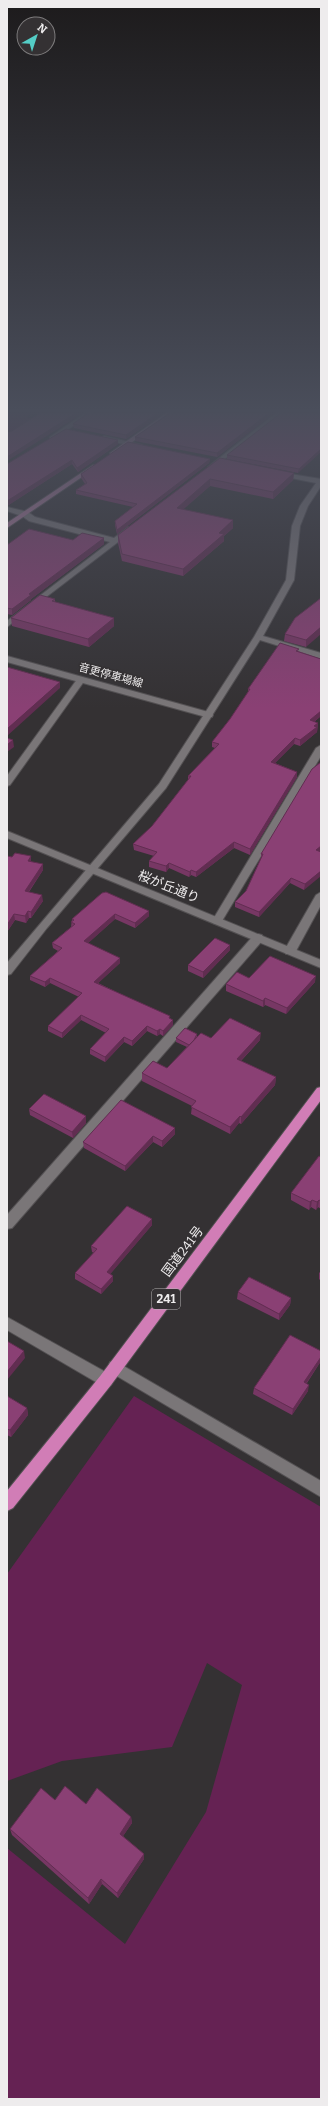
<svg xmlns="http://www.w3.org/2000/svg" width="328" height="2106" font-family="Bitter,'Noto Sans JP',serif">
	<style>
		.green { fill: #652253 }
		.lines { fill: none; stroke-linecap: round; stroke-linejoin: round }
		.street-casing { stroke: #535052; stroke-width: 2 }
		.secondary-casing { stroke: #535052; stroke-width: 2 }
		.primary-casing { stroke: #535052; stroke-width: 2 }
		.highway-casing { stroke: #535052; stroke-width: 2 }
		.street { fill: #7a7678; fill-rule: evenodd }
		.secondary { fill: #7a7678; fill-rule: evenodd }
		.primary { fill: #ae7a9d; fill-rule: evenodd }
		.highway { fill: #d17db6; fill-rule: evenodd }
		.wall { fill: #773764 }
		.shaded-wall { fill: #612d51 }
		.building { fill: #8a4074; stroke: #612d51 }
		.labels { text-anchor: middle; stroke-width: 3; stroke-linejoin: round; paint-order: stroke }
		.far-street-label { font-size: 11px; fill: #eeeced; stroke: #343133 }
		.shield { fill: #343133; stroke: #b6b4b5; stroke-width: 1 }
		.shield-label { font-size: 12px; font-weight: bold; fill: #eeeced }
		.street-label { font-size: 13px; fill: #eeeced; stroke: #343133 }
	</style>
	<rect width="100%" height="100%" fill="#343133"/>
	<g class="green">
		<path d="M7,413h25l-6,4 29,9 -48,7z"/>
		<path d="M134,1396l187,111v592h-314v-251l118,96 81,-132 36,-127 -35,-22 -35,84 -110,14 -55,20v-207z"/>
	</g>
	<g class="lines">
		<g class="street-casing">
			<g id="street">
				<path d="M85,413h7l-38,26h-4v-2z"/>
				<path d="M276,413h7l-71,56h-4v-2z"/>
				<path d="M104,436l38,9 1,1 -3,2 -38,-9 -1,-1z"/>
				<path d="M278,472l43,7v7l-13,20 -8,20 -6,54 -31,56 58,17v6l-61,-19 -94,148 -119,140 -36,46 -4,1v-12l152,-179 95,-147 32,-57 6,-54 8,-20 16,-23 -40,-8v-2z"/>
				<path d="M7,507l21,5 7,5 79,21 14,-11 7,2 -128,98v-6l103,-79 -81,-21 -7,-5 -15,-5z"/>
				<path d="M81,677l4,3 -75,105 -3,1v-10l71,-98z"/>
				<path d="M321,745v11l-99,165 -5,3 -4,-1 -1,-2 104,-173z"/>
				<path d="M321,892v13l-25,46 -2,3h-8l-2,-3 32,-56z"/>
				<path d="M258,934l4,1 1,3 -1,3 -250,287 -5,1v-14l247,-280z"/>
				<path d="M7,1317l104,58 2,5 -2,5 -5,2 -5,-2 -94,-55z"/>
				<path d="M115,1361l206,120v16l-211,-125 -2,-5 2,-5z"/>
			</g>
		</g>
		<g class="secondary-casing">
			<g id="secondary">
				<path d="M7,656l205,57 1,2 -1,2h-6l-199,-55z"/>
				<path d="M7,831l314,129v8l-314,-130z"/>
			</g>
		</g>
		<g class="primary-casing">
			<g id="primary">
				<path d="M166,413h7l-59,42h-4v-2z"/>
				<path d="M93,465l5,1 -91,62v-5z"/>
			</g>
		</g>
		<g class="highway-casing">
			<path id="highway" d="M321,1087v13l-210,285 -98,123 -6,3v-20l94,-116 216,-287z"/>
		</g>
		<use href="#street" class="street"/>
		<use href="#secondary" class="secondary"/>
		<use href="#primary" class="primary"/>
		<use href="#highway" class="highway"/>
	</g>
	<g class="wall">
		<path d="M88,413h76l-38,26 -52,-11 -1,-4z"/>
		<path d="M170,413h104l-57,44 -82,-16v-4z"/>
		<path d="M321,413l-23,60 -71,-14v-4z"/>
		<path d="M118,440v4l-40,28 -6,-8 -65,42v-42z"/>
		<path d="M220,458l74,15 -1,7 -20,19 -63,-13 -27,23 50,19 -9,8v5l-41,35 -61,-15 -4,-18v-8z"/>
		<path d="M210,459l-1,4 -92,71 -2,-9v-4l18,-14 -57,-13v-4l9,-6 -4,-6v-4z"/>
		<path d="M73,540l31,4 -73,55v1l-19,15 -5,-1v-69z"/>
		<path d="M321,598l-15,49 -22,-6 1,-7z"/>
		<path d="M55,599v3l59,16v8l-25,21 -77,-21 -1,-8z"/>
		<path d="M299,649l-1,2 23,8v57l-7,6 4,1 -1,9 -17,14 -6,-2 -19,19 22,9v5l-47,78 -16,-7 -38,29 -5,-2 -2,2 -20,-9 -3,4 -17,-5v-6l5,-5 -20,-6 -1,-6 19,-18 36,-46v-4l27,-28 -3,-1v-5l18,-23 18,-27v-3z"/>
		<path d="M321,762v88l-1,2 -16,38 -14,-7 -31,34 -24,-10v-5l11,-11 15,-33v-4z"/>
		<path d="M7,856l5,1 19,-1v6l12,8 -14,22 14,9 -12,17h-2l-3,5 -11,-3 -8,12z"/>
		<path d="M102,893l47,23 -14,12 -20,-9 -27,24 32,20 -22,20 72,35 3,7 -10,11 -3,-2 -3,2 -10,-5 -15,15 -8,-4 -19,20 -15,-8v-5l16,-16 -25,-13 -19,18 -14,-7v-5l31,-29 -29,-14 -5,4 -15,-7v-4l28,-25 -5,-3 -1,-5 19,-16 1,-8z"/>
		<path d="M230,945v5l-27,28 -15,-7v-6z"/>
		<path d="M249,978l66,4 -29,32 -21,-9 -2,2 -37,-16v-7z"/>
		<path d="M197,1034v3l14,1 49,2 -19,21 35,16 -1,8 -34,39 -2,-1 -9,11 -39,-20 1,-8 -50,-25v-8l25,-5 20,-21 -11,-5v-4z"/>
		<path d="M29,1109l57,7v7l-13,15 -43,-23z"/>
		<path d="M175,1128v6l-13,13 -9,-5 -28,29 -41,-23 -1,-6z"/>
		<path d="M321,1157v52l-3,-2 -2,3 -5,-3 -2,3 -18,-10v-7z"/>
		<path d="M152,1219v6l-42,49 3,2v5l-12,13 -26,-15v-6l19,-20 -2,-1 -1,-6z"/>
		<path d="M321,1271v10l-2,-2v-6z"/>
		<path d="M238,1292l53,6 -1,7 -11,15 -42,-21z"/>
		<path d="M321,1351v10l-14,22 1,8 -16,24 -39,-21 1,-6z"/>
		<path d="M7,1396l20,12 1,7 -17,22 -4,-2z"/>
		<path d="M55,1800l31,4 45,13 1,6 -9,13 21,18v5l-26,39 -16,-14 -13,20 -77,-69 -2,-6z"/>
	</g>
	<g class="shaded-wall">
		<path d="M76,413h7l-76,48v-4z"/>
		<path d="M158,413h6l-38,26v-4z"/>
		<path d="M269,413h5l-57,44v-4z"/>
		<path d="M118,440v4l-40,28 -1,-4z"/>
		<path d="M321,449v3l-23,21 1,-4z"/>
		<path d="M210,459l-1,4 -92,71v-4z"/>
		<path d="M72,460v4l-65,42v-5z"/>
		<path d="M294,473l-1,7 -20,19v-7z"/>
		<path d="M210,479v7l-33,29v-7z"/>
		<path d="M233,520v8l-9,8v5l-41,35v-7l36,-36z"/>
		<path d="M104,538v6l-73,55v1l-19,15v-6l17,-15z"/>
		<path d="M114,618v8l-25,21 -1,-8z"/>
		<path d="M321,627v7l-15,13v-7z"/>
		<path d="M60,682v6l-53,48v-7z"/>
		<path d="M321,711v5l-11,9v-5z"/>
		<path d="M318,723l-1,9 -17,14v-6l14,-14z"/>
		<path d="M295,738l-1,6 -23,23v-5z"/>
		<path d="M13,740l1,7 -7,5v-7z"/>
		<path d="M297,772v5l-47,78v-6z"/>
		<path d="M234,842v6l-38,29v-5z"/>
		<path d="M321,846v4l-5,5v-5z"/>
		<path d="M31,856v7l-3,-2z"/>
		<path d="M169,863v5l-3,4v-6z"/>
		<path d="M43,864v6l-18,27v-6z"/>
		<path d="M191,870v5l-2,2 1,-5z"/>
		<path d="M321,871v5l-17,14 1,-6z"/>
		<path d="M291,878l-1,5 -31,34v-5z"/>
		<path d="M42,895l1,6 -12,17v-6z"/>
		<path d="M28,911l1,7 -3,5 -1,-7z"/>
		<path d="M149,911v5l-14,12v-5z"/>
		<path d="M14,914l1,6 -8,12v-7z"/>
		<path d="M115,914v5l-30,27 -1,-5z"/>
		<path d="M230,945v5l-27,28v-6z"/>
		<path d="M120,958v5l-26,24v-5z"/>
		<path d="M316,976l-1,6 -29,32 1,-6z"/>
		<path d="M50,978v5l-5,4v-5z"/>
		<path d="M265,998v7l-2,2v-6z"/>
		<path d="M81,1015v5l-19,18v-5z"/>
		<path d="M173,1020v5l-10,11v-5z"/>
		<path d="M147,1026v5l-15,15v-5z"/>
		<path d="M160,1029v5l-3,2v-5z"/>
		<path d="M261,1033l-1,7 -24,26 1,-7z"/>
		<path d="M124,1037v5l-19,20v-5z"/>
		<path d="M276,1077l-1,8 -34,39v-7z"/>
		<path d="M86,1116v7l-13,15 -1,-6z"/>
		<path d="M240,1116l-1,7 -9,11v-7z"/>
		<path d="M175,1128v6l-13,13v-6z"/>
		<path d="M153,1136v6l-28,29v-5z"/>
		<path d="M312,1200l-1,7 -2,3 1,-8z"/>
		<path d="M319,1200l-1,7 -2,3 1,-8z"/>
		<path d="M152,1219v6l-45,53v-6z"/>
		<path d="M113,1276v5l-12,13v-5z"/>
		<path d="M291,1298l-1,7 -11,15v-6z"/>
		<path d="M24,1351l1,7 -18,22v-8z"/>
		<path d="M321,1357v4l-18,27 1,-6z"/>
		<path d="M309,1385l-1,6 -16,24 1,-6z"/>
		<path d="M27,1408l1,7 -17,22 -1,-7z"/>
		<path d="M131,1817l1,6 -11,16 -1,-5z"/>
		<path d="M144,1854v5l-26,39 -1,-5z"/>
		<path d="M101,1879l1,5 -13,20 -1,-6z"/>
	</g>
	<g class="building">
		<path d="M40,413h36l-69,44v-25l5,-1z"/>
		<path d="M88,413h70l-32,22 -53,-11z"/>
		<path d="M170,413h99l-52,40 -82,-16z"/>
		<path d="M281,413h40v36l-22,20 -72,-14z"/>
		<path d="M66,429l52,11 -41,28 -5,-8 -65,41v-37z"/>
		<path d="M128,442l82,17 -93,71 -2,-9 22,-17 -61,-14 11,-7 -6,-9z"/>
		<path d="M220,458l74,15 -21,19 -63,-13 -33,29 56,12 -14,13 5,1 -41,35 -61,-15 -4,-19z"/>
		<path d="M29,529l44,11 9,-7 22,5 -75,56 2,1 -19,14 -5,-1v-63z"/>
		<path d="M40,595l15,4 -3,2 62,17 -26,21 -77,-21z"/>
		<path d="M321,598v29l-15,13 -21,-6 10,-16z"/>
		<path d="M280,643l19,6 -3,2 25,8v52l-11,9 8,3 -4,3 3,1 -17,13 -5,-2 -24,24 26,10 -47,77 -16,-7 -38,30 -5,-2 -1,2 -21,-9 -3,3 -17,-5 8,-9 -24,-8 19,-18 39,-50h-3l31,-32 -7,-2 18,-23 20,-30h-2z"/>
		<path d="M7,667l53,15 -53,47z"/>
		<path d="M7,738l6,2 -6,5z"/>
		<path d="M321,762v84l-5,4 5,2v19l-16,13 -14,-6 -32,34 -24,-10 11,-11 17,-37h-2l51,-85z"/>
		<path d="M15,853l16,3 -3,5 15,3 -18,27 17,4 -11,17 -3,-1 -3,5 -11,-2 -7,11v-69l5,1z"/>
		<path d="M106,892l43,19 -14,12 -20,-9 -31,27 36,17 -26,24 76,34 -1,2 4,2 -10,11 -3,-2 -3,2 -10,-5 -15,15 -8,-4 -19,20 -15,-8 19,-20 -28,-14 -19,18 -14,-7 34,-33 -32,-15 -5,4 -15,-6 32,-28 -10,-5 23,-19 -4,-2 3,-2 -2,-1 30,-26z"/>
		<path d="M215,938l15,7 -27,27 -15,-7z"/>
		<path d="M270,956l46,20 -29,32 -22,-10 -2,3 -37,-17 11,-12 12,6z"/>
		<path d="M230,1018l31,15 -24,26 39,18 -35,40 -1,-1 -10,11 -39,-20 5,-6 -54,-28 11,-12 14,7 34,-35 10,5z"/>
		<path d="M185,1028l12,6 -3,6 -5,5 -13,-7z"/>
		<path d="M44,1094l42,22 -14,16 -43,-23z"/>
		<path d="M121,1100l54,28 -13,13 -9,-5 -28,30 -42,-24z"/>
		<path d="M319,1156l2,1v44l-2,-1 -2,2 -5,-2 -2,2 -19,-9z"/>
		<path d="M127,1206l25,13 -45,53 6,4 -12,13 -26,-16 22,-24 -6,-3z"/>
		<path d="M249,1277l42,21 -12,16 -41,-22z"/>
		<path d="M290,1335l31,16v6l-17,25 5,3 -16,24 -39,-21z"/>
		<path d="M7,1341l17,10 -17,21z"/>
		<path d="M7,1396l20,12 -17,22 -3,-1z"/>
		<path d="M65,1786l21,18 11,-16 34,29 -11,17 24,20 -27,39 -16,-14 -13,19 -78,-69 31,-41 14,12z"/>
	</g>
	<linearGradient id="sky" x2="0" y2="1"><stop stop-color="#1d1b1c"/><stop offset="0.58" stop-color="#4a4e5b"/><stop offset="1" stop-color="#4a4e5b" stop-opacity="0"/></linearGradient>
	<rect width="328" height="708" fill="url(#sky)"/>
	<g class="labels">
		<g class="far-street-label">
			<text transform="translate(111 675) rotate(15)" y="4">音更停車場線</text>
		</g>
		<rect class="shield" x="152" y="1289" width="28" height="20" rx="3"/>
		<g class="shield-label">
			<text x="166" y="1303">241</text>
		</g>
		<g class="street-label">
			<text transform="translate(169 886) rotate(22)" y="5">桜が丘通り</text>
			<text transform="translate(182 1251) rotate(-53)" y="5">国道241号</text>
		</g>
	</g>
	<rect width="328" height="2106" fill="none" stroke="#eeeced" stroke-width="16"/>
	<g transform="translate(36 36) rotate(39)"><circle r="19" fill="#343133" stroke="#7e7c7d"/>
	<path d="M0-3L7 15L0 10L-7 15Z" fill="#54cdc6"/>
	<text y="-6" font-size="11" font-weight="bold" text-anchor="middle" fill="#eeeced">N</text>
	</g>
</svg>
